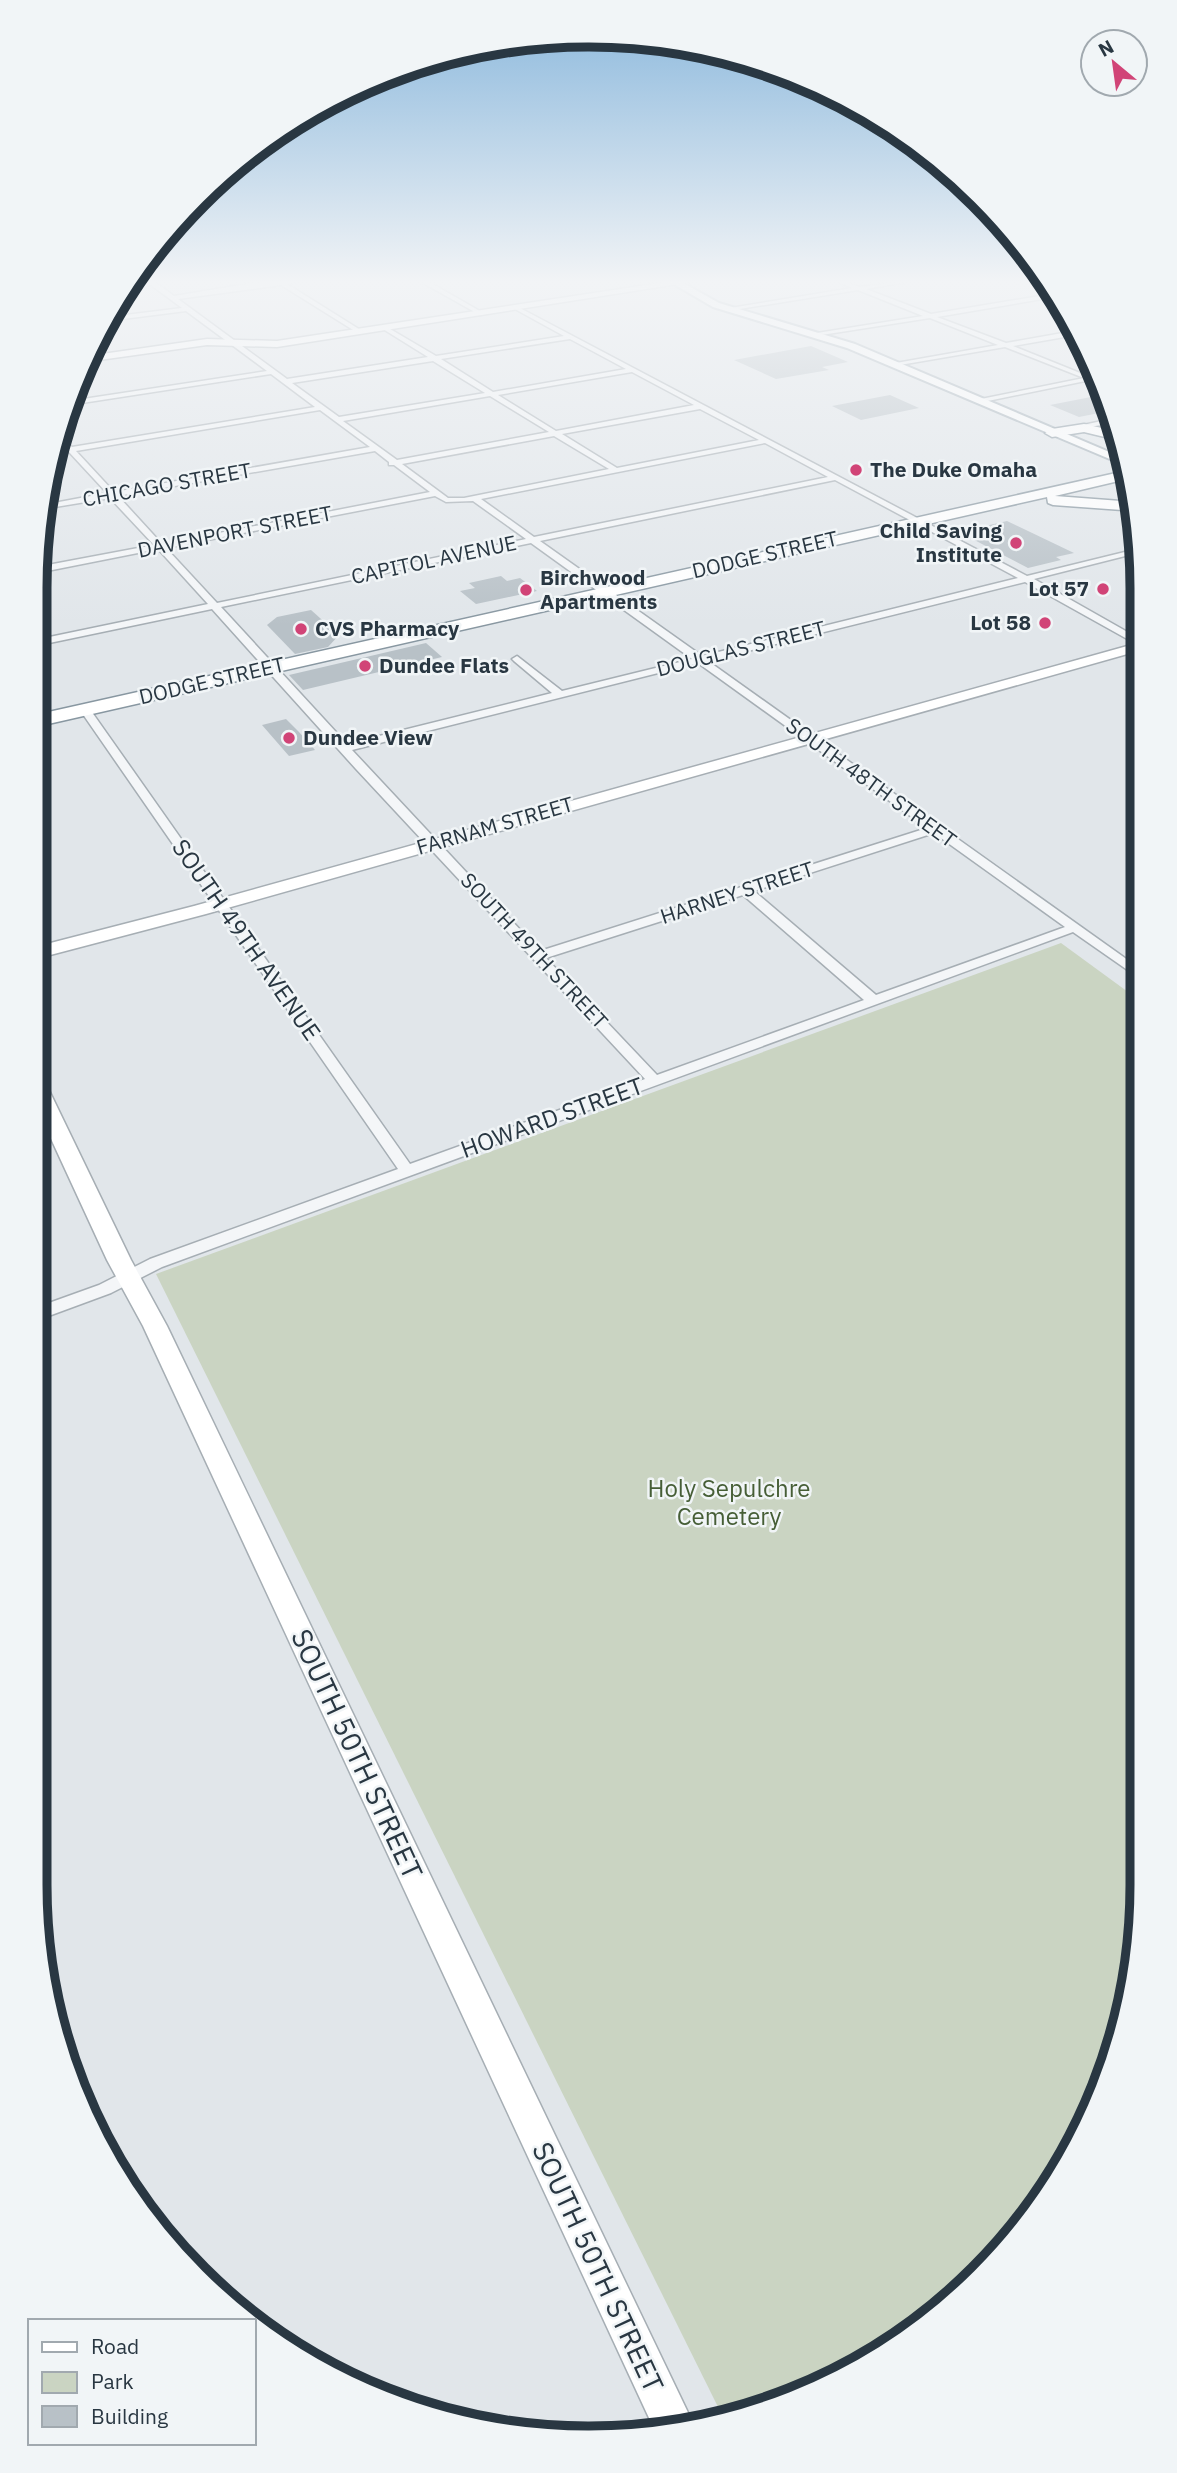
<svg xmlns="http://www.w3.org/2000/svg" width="1177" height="2473" font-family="'IBM Plex Sans',sans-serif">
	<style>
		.green { fill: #cad4c2 }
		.building { fill: #b8c1c7 }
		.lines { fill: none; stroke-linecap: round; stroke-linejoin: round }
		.street-casing { stroke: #a6aeb4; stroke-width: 3 }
		.secondary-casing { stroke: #a6aeb4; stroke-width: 3 }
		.primary-casing { stroke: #a0adb6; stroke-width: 4 }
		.highway-casing { stroke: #8897a1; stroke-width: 3 }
		.street { fill: #f4f6f8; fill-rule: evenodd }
		.secondary { fill: #fff; fill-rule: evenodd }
		.primary { fill: #fff; fill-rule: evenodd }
		.highway { fill: #fff; fill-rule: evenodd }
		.poi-dot { fill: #d14477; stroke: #f1f5f7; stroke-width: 2.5 }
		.labels { text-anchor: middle; stroke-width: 5; stroke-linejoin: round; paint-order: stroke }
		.far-poi-label { font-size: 21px; font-weight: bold; fill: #293742; stroke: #f1f5f7; text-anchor: start }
		.far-street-label { font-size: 21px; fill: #293742; stroke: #f1f5f7 }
		.street-label { font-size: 24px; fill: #293742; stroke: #f1f5f7 }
		.park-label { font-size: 24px; fill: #465e36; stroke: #f1f5f7 }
		.near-street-label { font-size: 28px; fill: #293742; stroke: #f1f5f7 }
		.rim { fill: none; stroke: #293742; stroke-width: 9 }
	</style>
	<rect width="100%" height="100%" fill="#e1e6ea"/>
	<path class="green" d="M1061,943l78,57 3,885 -11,108 -31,104 -51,95 -69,84 -146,105 -112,34 -566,-1141z"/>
	<g class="building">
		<path d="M811,346l37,16 -26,5 7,3 -53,9 -42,-19z"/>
		<path d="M890,395l29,13 -58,12 -29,-14z"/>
		<path d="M1091,397l16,6 2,8 -30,6 -29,-12z"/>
		<path d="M1007,521l67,32 -18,4 5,3 -33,8 -69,-36z"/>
		<path d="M501,576l6,5 13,-3 17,13 -61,13 -16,-13 15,-3 -6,-5z"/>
		<path d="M311,610l28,25 -11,12 -33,7 -28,-29 10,-8z"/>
		<path d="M426,643l16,14 -139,33 -14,-15z"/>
		<path d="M286,719l13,13 16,18 -26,6 -27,-31z"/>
	</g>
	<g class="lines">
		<g class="street-casing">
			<g id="street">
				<path d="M144,279h7l23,17 104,-17h33l-24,5 75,47v2h-4l-77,-48 -103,14 109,80 141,-22 -45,-28 2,-3 51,30 128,-20 -51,-28 5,-1 509,269 110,-27v4l-103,26 104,59v7l-113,-63 -317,79 431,307v10l-66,-46 -911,335 -51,26 -76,28v-13l64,-23 51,-26 248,-90 -318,-459 1,-2h8l321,456 235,-85 -289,-310 -144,-160 -177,37v-6l173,-36 -50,-55 -121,24v-6l117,-22 -44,-47 -67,11v-4l64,-12 -38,-41 -15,2 1,-4 10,-2 -7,-8 1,-5 13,12 243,-40 -44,-33 -202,31 1,-4 197,-30 -81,-60 -79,10 2,-4 73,-9 -31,-23 -27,4 2,-4 21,-3zM570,339l56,30 -133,23 -52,-33zM433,361l52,32 -146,24 -47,-34zM632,372l62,33 -138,26 -58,-36zM490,396l59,36 -152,28 -54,-39zM700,409l59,31 -142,28 -55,-34zM320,410l50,37 -256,45 -38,-41zM554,436l55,33 -145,29h-16l-46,-34zM765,443l63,34 -294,60 -53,-38zM375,451l14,11v3h5l36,27 -268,52 -44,-48zM835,480l183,98 -316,78 -162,-115zM435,496l11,6 27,-1 53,38 -309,64 -51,-55zM531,543l161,116 -130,32 -45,-35 -5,3 2,2 38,32 -205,51 -126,-137zM698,663l229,165 -387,123 -188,-201zM934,833l131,94 -189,68 -122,-104zM743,895l121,105 -207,75 -111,-117z"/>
				<path d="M416,279h8l61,35 -5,1z"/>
				<path d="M840,279l19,8 64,-8 -57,10 65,25 121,-20 2,3 -117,20 69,26 68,-12 2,4 -63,11 82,33 -117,24 -2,-3 108,-22 -79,-31 -111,19 2,-3 102,-18 -68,-27 -115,18 2,-3 106,-17 -65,-26 -131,21 -3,-2 128,-21 -21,-9z"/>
				<path d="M1111,419l1,4 -39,7 -4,-2z"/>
			</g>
		</g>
		<g class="secondary-casing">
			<g id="secondary">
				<path d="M686,279h24l-433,68 -70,-2 -122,17 3,-6 119,-17 70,2z"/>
				<path d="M1138,643v8l-932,263 -171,45v-12l159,-41z"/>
				<path d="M35,1076l7,1 3,5 86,178 36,66 526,1097 -37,10 -513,-1107 -36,-66 -72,-156z"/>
			</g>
		</g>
		<g class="primary-casing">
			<path id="primary" d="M665,279h11l43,24 136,41 266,113 3,8 -277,-117 -134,-41z"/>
		</g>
		<g class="highway-casing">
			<g id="highway">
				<path d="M1084,424l31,7 2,9 -33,-8 -32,5 -7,-4 7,-4z"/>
				<path d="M1125,471l2,8 -72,17 79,6 2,9 -83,-6 -5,-2 -1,-6 -1012,230v-12z"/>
			</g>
		</g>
		<use href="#street" class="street"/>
		<use href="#secondary" class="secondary"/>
		<use href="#primary" class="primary"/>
		<use href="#highway" class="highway"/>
	</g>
	<linearGradient id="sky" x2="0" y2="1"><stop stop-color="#89b7dc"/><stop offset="0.45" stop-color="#f2f4f6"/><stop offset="1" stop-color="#f2f4f6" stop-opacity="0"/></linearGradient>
	<rect width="1177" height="626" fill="url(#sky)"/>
	<g class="poi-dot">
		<circle cx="856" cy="470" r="7"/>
		<circle cx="1016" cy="543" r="7"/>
		<circle cx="1103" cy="589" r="7"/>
		<circle cx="526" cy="590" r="7"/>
		<circle cx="1045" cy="623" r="7"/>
		<circle cx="301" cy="629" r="7"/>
		<circle cx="365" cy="666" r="7"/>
		<circle cx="289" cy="738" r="7"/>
	</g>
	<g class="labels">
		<g class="far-poi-label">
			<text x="870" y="477">The Duke Omaha</text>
			<text x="1002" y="538" text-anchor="end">Child Saving<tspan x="1002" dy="24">Institute</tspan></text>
			<text x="540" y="585">Birchwood<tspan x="540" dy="24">Apartments</tspan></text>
			<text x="1089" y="596" text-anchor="end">Lot 57</text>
			<text x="1031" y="630" text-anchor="end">Lot 58</text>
			<text x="315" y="636">CVS Pharmacy</text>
			<text x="379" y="673">Dundee Flats</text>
			<text x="303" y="745">Dundee View</text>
		</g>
		<g class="far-street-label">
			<text transform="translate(167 485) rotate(-10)" y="7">CHICAGO STREET</text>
			<text transform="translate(235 532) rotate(-11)" y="7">DAVENPORT STREET</text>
			<text transform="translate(765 555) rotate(-13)" y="7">DODGE STREET</text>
			<text transform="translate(434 560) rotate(-12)" y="7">CAPITOL AVENUE</text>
			<text transform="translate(741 649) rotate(-14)" y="7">DOUGLAS STREET</text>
			<text transform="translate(212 681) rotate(-13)" y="7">DODGE STREET</text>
			<text transform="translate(871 783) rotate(36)" y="7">SOUTH 48TH STREET</text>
			<text transform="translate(495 826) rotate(-16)" y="7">FARNAM STREET</text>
			<text transform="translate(737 893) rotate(-18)" y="7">HARNEY STREET</text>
			<text transform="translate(534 951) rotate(47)" y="7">SOUTH 49TH STREET</text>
		</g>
		<g class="street-label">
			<text transform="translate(246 940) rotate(55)" y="8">SOUTH 49TH AVENUE</text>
			<text transform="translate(552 1118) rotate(-20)" y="8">HOWARD STREET</text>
		</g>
		<g class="park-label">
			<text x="729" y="1497">Holy Sepulchre<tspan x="729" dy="28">Cemetery</tspan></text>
		</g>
		<g class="near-street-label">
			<text transform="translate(357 1754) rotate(65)" y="10">SOUTH 50TH STREET</text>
			<text transform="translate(598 2267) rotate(65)" y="10">SOUTH 50TH STREET</text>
		</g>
	</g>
	<path d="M0 0H1177V2473H0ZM588 47H589A541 541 0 0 1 1130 588V1885A541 541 0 0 1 589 2426H588A541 541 0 0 1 47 1885V588A541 541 0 0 1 588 47Z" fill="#f1f5f7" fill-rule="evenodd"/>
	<path class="rim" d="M588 47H589A541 541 0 0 1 1130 588V1885A541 541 0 0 1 589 2426H588A541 541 0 0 1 47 1885V588A541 541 0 0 1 588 47Z"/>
	<rect x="28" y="2319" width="228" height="126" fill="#f1f5f7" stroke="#a1a9af" stroke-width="2"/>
	<rect x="42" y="2342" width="35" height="10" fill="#ffffff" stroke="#a1a9af" stroke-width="2"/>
	<text x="91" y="2354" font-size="21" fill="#293742">Road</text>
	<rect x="42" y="2372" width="35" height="21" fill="#cad4c2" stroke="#a1a9af" stroke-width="2"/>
	<text x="91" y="2389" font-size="21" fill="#293742">Park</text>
	<rect x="42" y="2406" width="35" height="21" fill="#b8c1c7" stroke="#a1a9af" stroke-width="2"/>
	<text x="91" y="2424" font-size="21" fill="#293742">Building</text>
	<g transform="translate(1114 63) rotate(331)"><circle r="33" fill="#f1f5f7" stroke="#a1a9af" stroke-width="2"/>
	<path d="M0-5L12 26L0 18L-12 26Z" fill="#d14477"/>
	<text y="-10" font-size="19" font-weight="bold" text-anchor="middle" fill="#293742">N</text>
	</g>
</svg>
